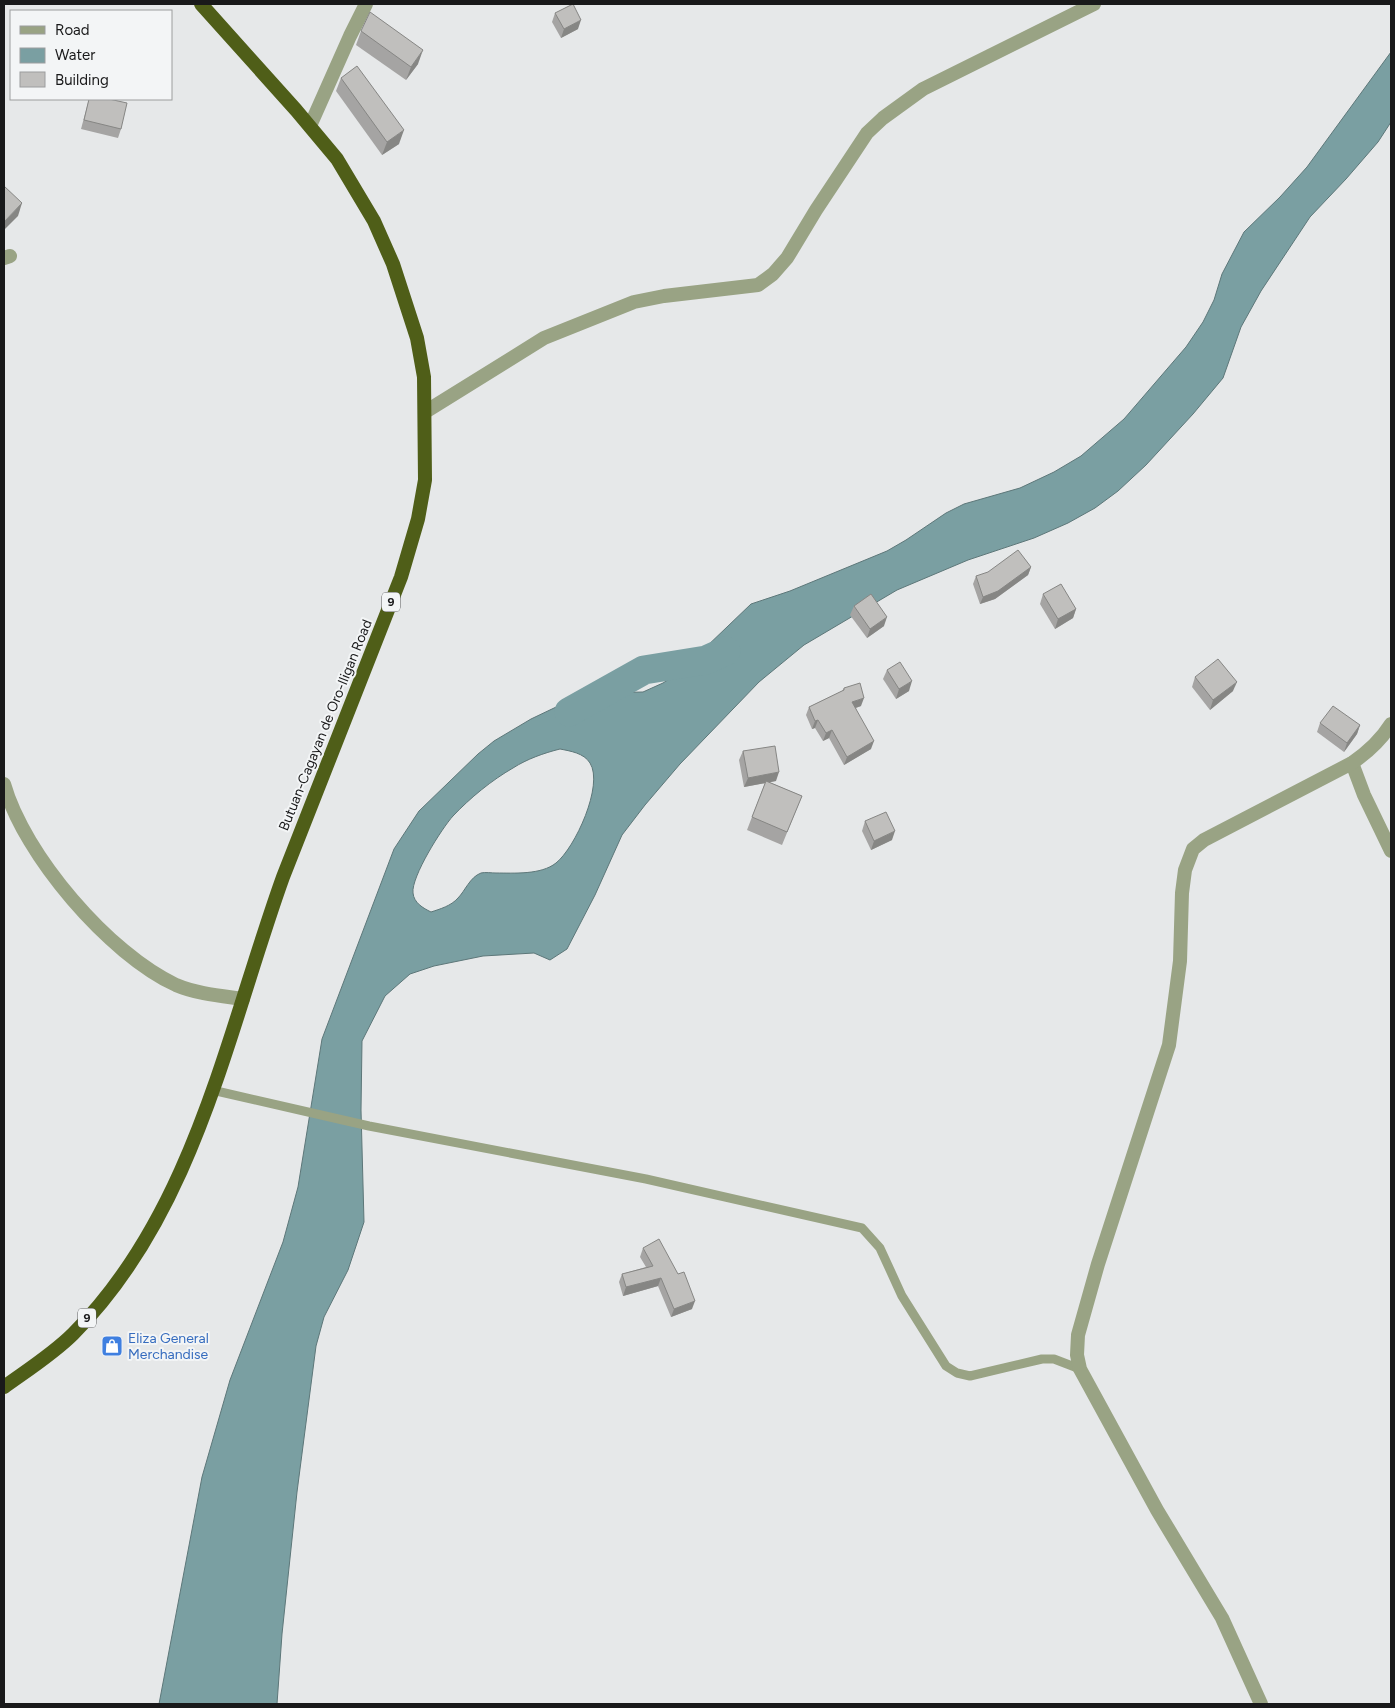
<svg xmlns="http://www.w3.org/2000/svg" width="1395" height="1708" font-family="Figtree,sans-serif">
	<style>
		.water { fill: #7a9fa2; stroke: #5d7779; fill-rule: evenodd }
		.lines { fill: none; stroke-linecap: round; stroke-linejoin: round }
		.river { stroke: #7a9fa2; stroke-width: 29 }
		.service { stroke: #99a384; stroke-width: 9 }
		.minor { stroke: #99a384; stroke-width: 14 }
		.trunk { stroke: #4f5e18; stroke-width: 14 }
		.wall { fill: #a5a4a3 }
		.shaded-wall { fill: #868684 }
		.building { fill: #c0bfbd; stroke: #868684 }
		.labels { text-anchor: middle; stroke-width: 4; stroke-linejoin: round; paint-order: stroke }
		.shield { fill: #f3f5f6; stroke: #5a5b5c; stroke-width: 1 }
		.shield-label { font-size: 12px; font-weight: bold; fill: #19191a }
		.street-label { font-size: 14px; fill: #19191a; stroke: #f3f5f6 }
		.shop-label { font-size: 14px; fill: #366cbe; stroke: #f3f5f6; text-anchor: start }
	</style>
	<rect width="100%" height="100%" fill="#e6e8e9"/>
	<path class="water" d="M1391,52v70l-13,20 -32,37 -36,38 -49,74 -20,36 -18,51 -30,36 -47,51 -28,26 -23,17 -27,15 -34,15 -66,22 -71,30 -93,55 -45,37 -79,82 -35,41 -23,30 -27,60 -28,54 -17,11 -16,-7 -51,3 -49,10 -24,8 -25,22 -23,45 -1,69 3,112 -16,48 -24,47 -8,29 -19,146 -15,142 -5,70h-118l43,-227 28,-97 53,-138 15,-55 24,-148 72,-190 25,-38 59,-57 16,-13 37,-22 44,-21 21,-5 47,-1 20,-9 17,-11 71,-68 39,-13 97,-40 19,-11 40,-27 18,-9 56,-16 34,-16 27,-16 43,-37 62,-72 17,-25 11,-22 8,-26 22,-42 36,-35 27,-30zM560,749c10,2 24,4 30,14 14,22 -15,85 -34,100 -15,12 -42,10 -60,10 -4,0 -11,-1 -15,0 -11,4 -16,18 -23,25 -7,8 -18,11 -27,14 -8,-4 -17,-9 -18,-19 -2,-16 29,-65 40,-77 17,-18 39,-36 60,-48 14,-9 31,-15 47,-19z"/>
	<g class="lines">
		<path class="river" d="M569,712l75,-42 62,-10 20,-9"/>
		<path class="service" d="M212,1090l157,36 277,53 216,49 18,20 22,48 44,70 11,7 13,3 72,-17h12l26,10"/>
		<g class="minor">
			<path d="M310,126l40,-90 16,-32"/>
			<path d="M4,258l6,-2"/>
			<path d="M425,412l119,-74 90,-36 30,-6 94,-11 15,-11 14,-16 29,-48 51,-77 16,-15 40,-29 171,-85"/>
			<path d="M1352,763l12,32 27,56"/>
			<path d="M4,784c20,71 105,170 172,201 21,9 46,11 67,14"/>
			<path d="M1261,1704l-39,-86 -65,-108 -77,-141 -3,-14 1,-20 20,-71 71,-219 11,-84 2,-68 3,-23 8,-21 11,-9 148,-77c16,-11 29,-23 39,-39"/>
		</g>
		<path class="trunk" d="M4,1387c22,-16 49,-33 69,-53 121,-121 154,-301 210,-457l118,-300 17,-58 7,-39 -1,-103 -7,-39 -24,-74 -19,-43 -37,-62 -41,-49 -95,-106"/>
	</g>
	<g class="wall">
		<path d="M555,13l23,16 -17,9 -9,-16z"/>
		<path d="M361,31l57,33 -12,16 -50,-35z"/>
		<path d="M341,78l58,66 -17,11 -46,-64z"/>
		<path d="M89,99h20l12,30 -3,9 -37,-9z"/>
		<path d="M1031,567l-3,8 -33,24 -15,5 -7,-20 3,-8z"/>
		<path d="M1043,594l33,15 -3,9 -18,11 -15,-25z"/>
		<path d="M854,606l30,20 -17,12 -17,-23z"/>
		<path d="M887,670l22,21 -13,8 -13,-20z"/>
		<path d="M1195,677l38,14 -23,19 -18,-23z"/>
		<path d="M844,688l17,18 -5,2 15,41 -27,16 -15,-27 -6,3 -8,-13 -3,1 -6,-14 3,-8 33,-16z"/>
		<path d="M1320,723l40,2 -3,9 -13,18 -27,-20z"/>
		<path d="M743,751l33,30 -7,1 33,14 -20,49 -35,-15 18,-47 -21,4 -5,-27z"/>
		<path d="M865,821l27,19 -21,10 -9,-19z"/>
		<path d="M643,1248l49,61 -21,8 -13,-31 -35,10 -4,-14 3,-8 24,-7 -6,-10z"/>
	</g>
	<g class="shaded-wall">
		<path d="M581,20l-3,9 -17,9 3,-9z"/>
		<path d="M423,50l-5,14 -12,16 5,-13z"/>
		<path d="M404,130l-5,14 -17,11 5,-13z"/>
		<path d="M22,203l-4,13 -14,14v-8z"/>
		<path d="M1031,567l-3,8 -33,24 -15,5 3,-7z"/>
		<path d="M1076,609l-3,9 -18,11 3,-10z"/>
		<path d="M887,617l-3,9 -17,12 3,-9z"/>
		<path d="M912,681l-3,10 -13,8 3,-10z"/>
		<path d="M1237,682l-4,9 -23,19 3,-10z"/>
		<path d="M864,698l-3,8 -12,4 3,-8z"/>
		<path d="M818,720l-3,8 -3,1 3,-8z"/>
		<path d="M1360,725l-3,9 -13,18 3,-9z"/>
		<path d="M832,730l-3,8 -6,3 3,-8z"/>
		<path d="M874,741l-3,8 -27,16 3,-8z"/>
		<path d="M779,772l-3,9 -32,6 4,-9z"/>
		<path d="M895,831l-3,9 -21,10 3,-9z"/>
		<path d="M661,1278l-3,8 -35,10 3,-9z"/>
		<path d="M695,1301l-3,8 -21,8 3,-8z"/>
	</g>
	<g class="building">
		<path d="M573,4l8,16 -17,9 -9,-16z"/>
		<path d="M370,12l53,38 -12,17 -50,-36z"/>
		<path d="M357,66l47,64 -17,12 -46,-64z"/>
		<path d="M89,99h20l18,4 -6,26 -37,-9z"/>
		<path d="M4,186l18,17 -18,19z"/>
		<path d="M1018,550l13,17 -33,24 -15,6 -7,-21 12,-4z"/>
		<path d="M1061,584l15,25 -18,10 -15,-25z"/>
		<path d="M871,594l16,23 -17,12 -16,-23z"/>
		<path d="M1218,659l19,23 -24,18 -18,-23z"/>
		<path d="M900,662l12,19 -13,8 -12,-19z"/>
		<path d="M860,683l4,15 -12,4 22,39 -27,16 -15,-27 -6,3 -8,-13 -3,1 -6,-14 35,-17v-2z"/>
		<path d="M1333,706l27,19 -13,18 -27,-20z"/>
		<path d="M775,746l4,26 -31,6 -5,-27z"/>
		<path d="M766,781l36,15 -15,36 -35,-15z"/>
		<path d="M886,812l9,19 -21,10 -9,-20z"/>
		<path d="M659,1239l19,35 6,-2 11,29 -21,8 -13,-31 -35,9 -4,-13 31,-8 -10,-18z"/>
	</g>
	<defs>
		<g id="shop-square" transform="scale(1.125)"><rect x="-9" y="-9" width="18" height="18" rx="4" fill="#3f7fe0" stroke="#f3f5f6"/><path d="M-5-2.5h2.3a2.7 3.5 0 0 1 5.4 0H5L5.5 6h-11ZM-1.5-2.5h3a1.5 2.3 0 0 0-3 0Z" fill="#fff"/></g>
	</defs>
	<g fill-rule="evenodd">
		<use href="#shop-square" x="112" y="1346"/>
	</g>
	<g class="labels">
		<g class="shield">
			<rect x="382" y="592.5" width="18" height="19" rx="4"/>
			<rect x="78" y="1308.5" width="18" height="19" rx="4"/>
		</g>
		<g class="shield-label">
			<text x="391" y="606">9</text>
			<text x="87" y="1322">9</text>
		</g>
		<g class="street-label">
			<text transform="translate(325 725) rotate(-68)" y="5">Butuan-Cagayan de Oro-Iligan Road</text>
		</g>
		<g class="shop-label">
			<text x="128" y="1343">Eliza General<tspan x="128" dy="16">Merchandise</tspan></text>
		</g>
	</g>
	<rect width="1395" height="1708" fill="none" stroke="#19191a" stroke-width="10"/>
	<rect x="10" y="10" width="162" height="90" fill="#f3f5f6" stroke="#9c9d9e"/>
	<rect x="20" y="26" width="25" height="8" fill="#99a384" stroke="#9c9d9e"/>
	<text x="55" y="35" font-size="15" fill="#19191a">Road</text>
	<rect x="20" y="48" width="25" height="15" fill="#7a9fa2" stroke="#9c9d9e"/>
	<text x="55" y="60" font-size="15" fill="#19191a">Water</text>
	<rect x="20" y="72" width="25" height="15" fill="#c0bfbd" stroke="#9c9d9e"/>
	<text x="55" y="85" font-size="15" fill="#19191a">Building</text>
</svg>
